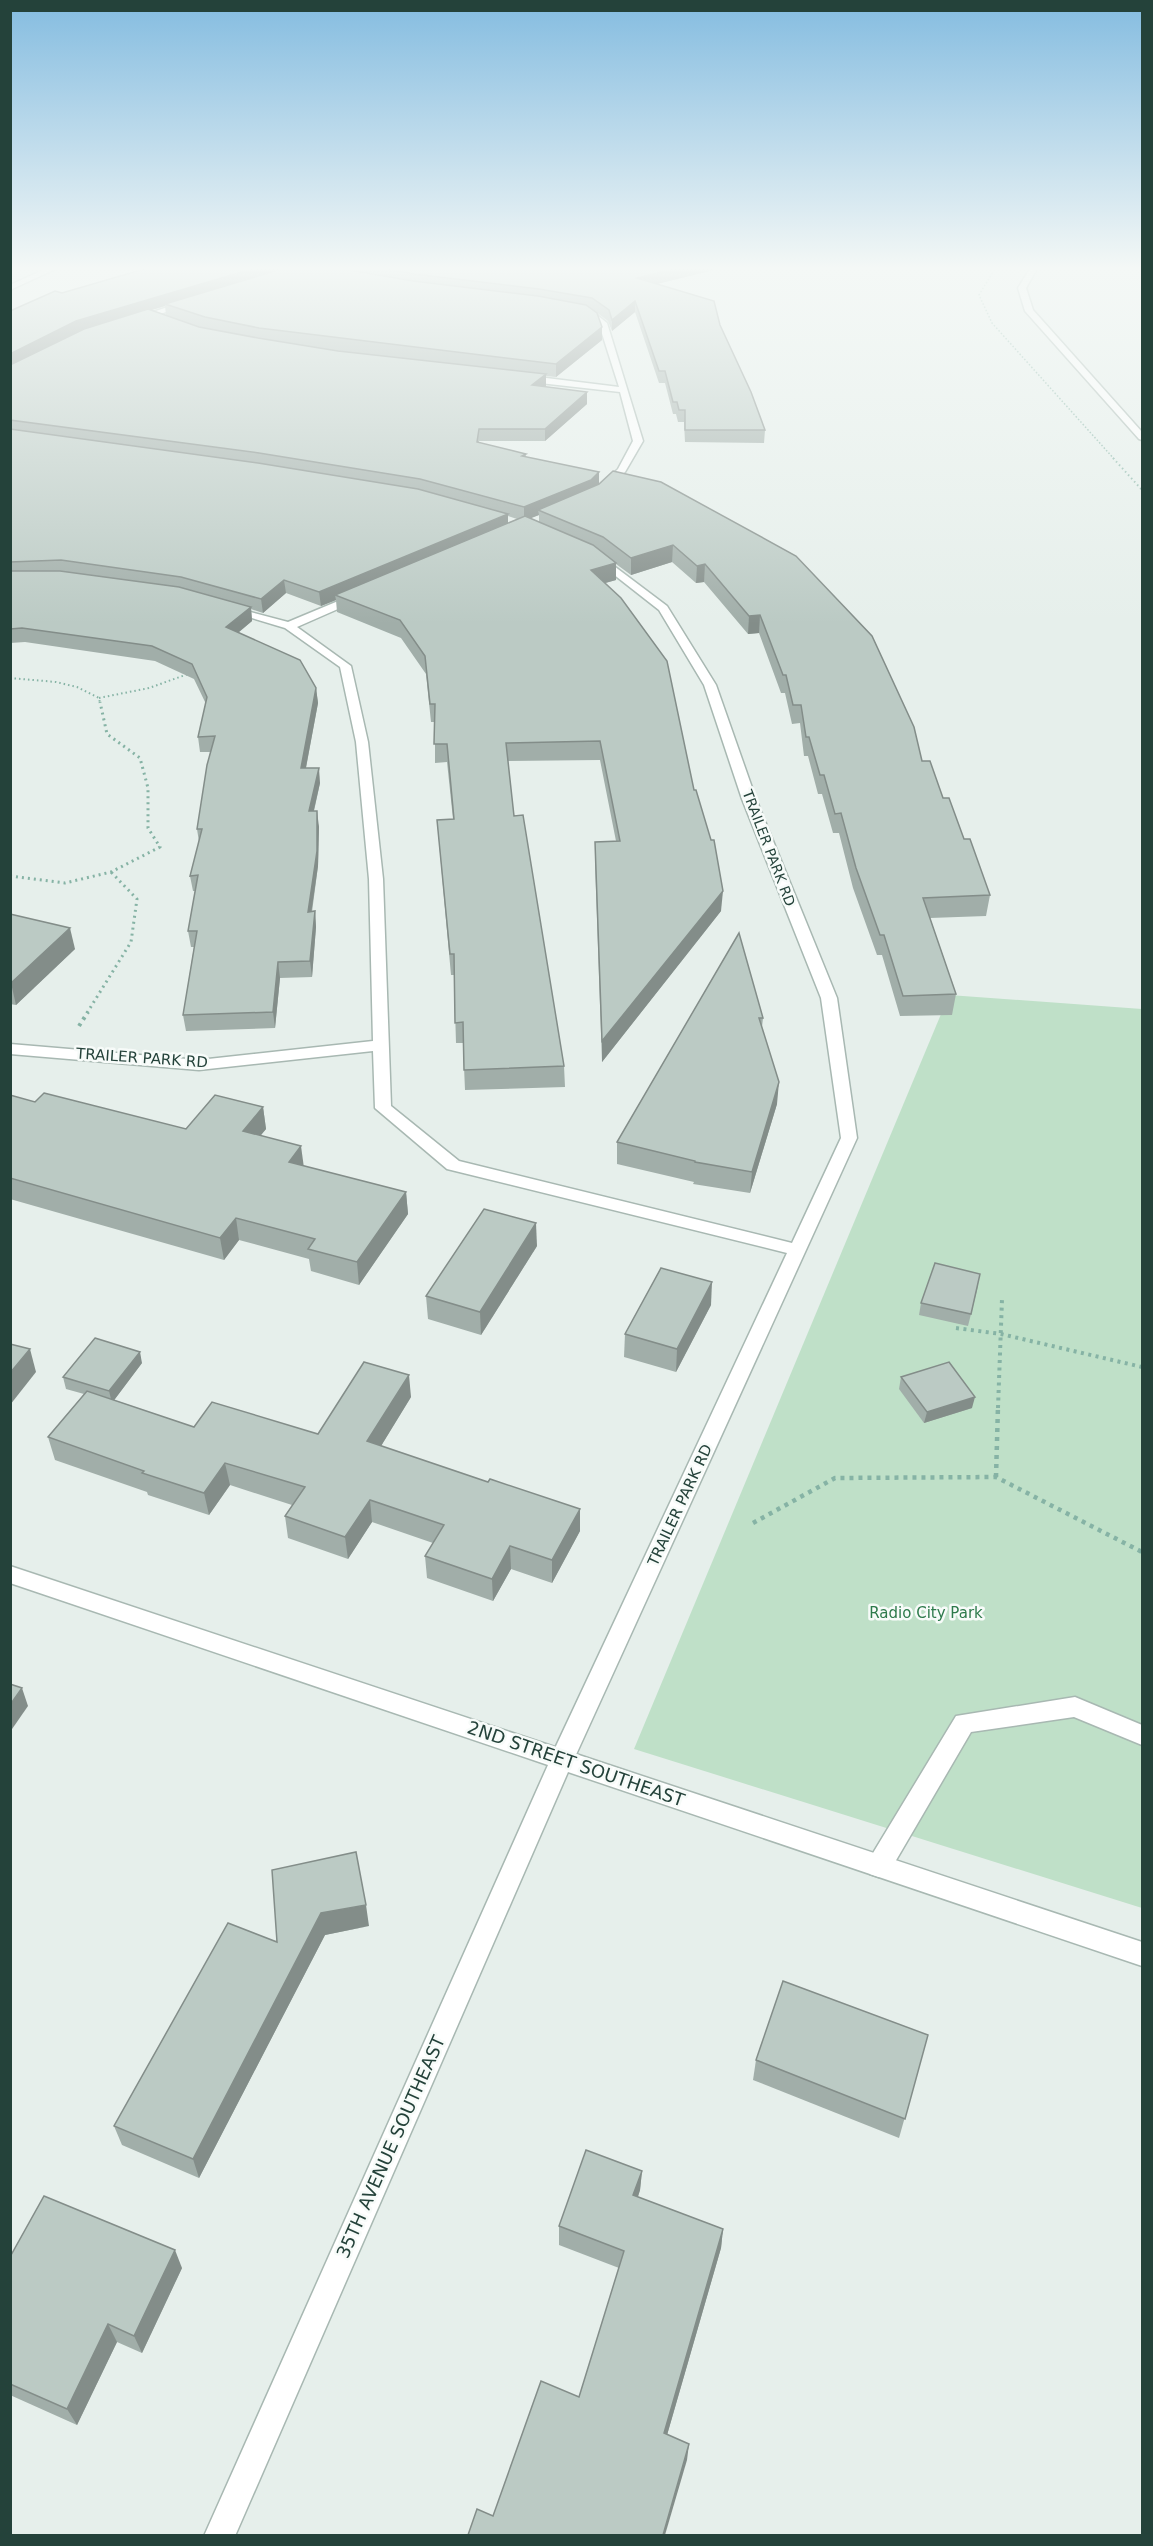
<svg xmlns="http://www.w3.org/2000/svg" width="1153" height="2546" font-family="'DejaVu Sans',sans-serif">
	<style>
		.green { fill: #bfe0c8 }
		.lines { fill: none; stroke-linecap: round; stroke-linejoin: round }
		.service-casing { stroke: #a8b8b2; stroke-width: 3 }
		.minor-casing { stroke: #a8b8b2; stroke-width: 3 }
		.tertiary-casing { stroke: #a8b8b2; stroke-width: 3 }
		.path-far4 { stroke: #86b3a5; stroke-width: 1.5; stroke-dasharray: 1.5 2; stroke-linecap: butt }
		.path-far3 { stroke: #86b3a5; stroke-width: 2; stroke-dasharray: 1.5 3; stroke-linecap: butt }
		.path-far2 { stroke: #86b3a5; stroke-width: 3; stroke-dasharray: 2 4; stroke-linecap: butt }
		.path-far1 { stroke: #86b3a5; stroke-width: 4; stroke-dasharray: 3 4.5; stroke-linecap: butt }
		.path { stroke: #86b3a5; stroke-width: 4.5; stroke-dasharray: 4 5; stroke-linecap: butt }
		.service { fill: #fff; fill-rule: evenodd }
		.minor { fill: #fff; fill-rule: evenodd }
		.tertiary { fill: #fff; fill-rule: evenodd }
		.wall { fill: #a1aea9; fill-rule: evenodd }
		.shaded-wall { fill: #838d89 }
		.building { fill: #bbcac4; stroke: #838d89; stroke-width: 1.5 }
		.labels { text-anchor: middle; stroke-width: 5; stroke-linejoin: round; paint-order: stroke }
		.far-street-label { font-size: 14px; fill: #24423a; stroke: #f7fbf9 }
		.street-label { font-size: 15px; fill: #24423a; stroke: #f7fbf9 }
		.park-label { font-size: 15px; fill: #2d7a4b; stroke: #f7fbf9 }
		.near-street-label { font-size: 18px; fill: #24423a; stroke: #f7fbf9 }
	</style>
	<rect width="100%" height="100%" fill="#e6efeb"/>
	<path class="green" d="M949,995l193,14v899l-508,-159z"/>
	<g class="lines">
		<g class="service-casing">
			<g id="service">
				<path d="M185,301l7,2 -55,19 -7,-2z"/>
				<path d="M580,310l12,1 15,12 36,118 -18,31 -22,20 -5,-3 20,-20 15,-28 -13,-49 -98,-11 -4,-3 4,-3 97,12 -20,-63 -12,-9 -10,-1v-4z"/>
				<path d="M598,554l69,52 49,79 40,114 81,199 20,140 -283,621 -4,7 -8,3 -8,-3 -4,-7 237,-506 -340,-84 -72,-61 -2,-57 -174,19 -189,-16v-10l189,16 174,-19 -4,-162 -13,-137 -16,-75 -55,-39 -63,-19 6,-3 60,16 67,-28h8v4l-66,29 54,39 17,76 15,137 8,227 68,55 333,82 49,-105 -20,-140 -79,-199 -38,-114 -45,-75 -65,-51v-4z"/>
				<path d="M1075,1697l67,28v20l-68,-28 -103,15 -83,142 -9,3 -9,-3 -3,-8 3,-8 86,-142z"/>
			</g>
		</g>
		<g class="minor-casing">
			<path id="minor" d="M10,1566l1132,376v24l-574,-194 -333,764h-31l344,-771 -538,-182z"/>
		</g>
		<g class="tertiary-casing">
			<g id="tertiary">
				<path d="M50,267h10l-50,23v-5z"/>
				<path d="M1031,267h7l-12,21 7,22 109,122v8l-3,-1 -114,-128 -7,-23z"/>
			</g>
		</g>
		<path class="path-far4" d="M996,267l-17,28 13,28 123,137"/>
		<g class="path-far3">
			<path d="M1113,458l29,32"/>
			<path d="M10,678l46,4 21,5 22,11 1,5"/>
			<path d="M99,698l50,-10 39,-14"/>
		</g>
		<g class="path-far2">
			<path d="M10,876l55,7 46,-11 49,-25 -12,-19v-40l-8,-30 -33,-24 -7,-32"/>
			<path d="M87,1013l44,-71 6,-43 -26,-27"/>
		</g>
		<g class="path-far1">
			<path d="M79,1026l9,-14"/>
			<path d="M956,1328l45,6 141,33"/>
			<path d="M998,1408l4,-109"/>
		</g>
		<g class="path">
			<path d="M996,1477l2,-71"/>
			<path d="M753,1523l82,-45 161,-1 146,75"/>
		</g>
		<use href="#service" class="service"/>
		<use href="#minor" class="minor"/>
		<use href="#tertiary" class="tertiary"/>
	</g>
	<g class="wall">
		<path d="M151,267h575l-69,17 63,41 45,105 -1,13 -79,-1 -1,-20h-6l-2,-8h-3l-8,-31h-6l-24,-71 -23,19 -4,-10 -16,-12 10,31 -46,37 -10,-1v10l-1,1 42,17 -42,37h-66v2l47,11v3l73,28 14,-14 309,290 42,78 26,56 -4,21 -56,2 26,76 -4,21 -52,1 -18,-61h-5l-24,-67 -14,-55h-6l-11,-39h-4l-10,-38h-4l-4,-33 -8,1 -7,-31h-4l-22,-60 -11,1 -44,-52 -8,1 -24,-21 -41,13 -15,-11v16l-11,3 89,207 27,121 -119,151 -7,-201v-19l21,-1 -16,-81 -92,1 6,55 50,250 1,21 -100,3 -2,-47h-7l-2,-68h-3l-14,-155 16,-1 -6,-57 -12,1v-41h-4l-5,-48 -25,-36 -64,-26 -1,-12 -15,6 -35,-13 -23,20 -12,-4 1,12 -14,12 78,55 2,15 -12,65 14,15 -6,28 5,16 -1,39 -6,46 3,-1 1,16 -4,50 -32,1 -5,50 -89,3 -3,-16 11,-68h-3l-3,-16 7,-40h-2l-3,-15 9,-34 -2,-13 14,-77h-11l-2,-15 8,-33 -12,-25 -39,-18 -130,-19 -15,1v-332l52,-18zM165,306l1,9 -15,-5zM539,515v7l-9,-4zM508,516l9,3 -9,4z"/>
		<path d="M10,914l65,35 -59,56 -6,-1z"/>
		<path d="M739,933l24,85 -1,9 15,77 -27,89 -57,-9 1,-2 -77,-18v-22z"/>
		<path d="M10,1095l25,7 151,27 77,-22 3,22 -6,7 44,30 102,26 2,22 -49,71 -48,-14 -2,-12 -70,-19 -15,20 -214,-61z"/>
		<path d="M537,1246l-56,89 -53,-16 -2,-23z"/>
		<path d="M978,1286l-10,40 -49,-11 2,-12z"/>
		<path d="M711,1305l-35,67 -52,-15 1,-23z"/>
		<path d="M142,1363l-28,37 80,27 124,7 93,-37 -30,49 199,85 -28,52 -41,-14 -18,32 -66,-23 -2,-22 8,-13 -61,-21 -24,37 -60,-21 -3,-22 7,-11 -62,-20 -21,30 -61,-20 -1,-3 -92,-32 -7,-23 36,-43 -18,-5 -3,-12z"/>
		<path d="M901,1377l71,31 -48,15 -25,-34z"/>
		<path d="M369,1926l-44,9 -126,243 -77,-33 -8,-19 163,-184z"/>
		<path d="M928,2035l-29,103 -146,-58 3,-20z"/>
		<path d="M642,2171l-2,19 -2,7 85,32 -2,19 -54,187 20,25 -194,56 86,-119 40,-129 -60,-23v-19z"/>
		<path d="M10,2257l172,11 -40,85 -25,-11 -40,83 -67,-30z"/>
	</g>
	<g class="shaded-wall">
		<path d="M259,267h37l-131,37v2l-87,26 -68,35v-13l66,-33z"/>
		<path d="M682,267h44l-90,22 1,-11z"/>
		<path d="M635,301v11l-23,19v-11z"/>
		<path d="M602,327v13l-46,37v-13z"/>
		<path d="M546,374v12l-14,11v-12z"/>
		<path d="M587,392v12l-42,37v-12z"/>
		<path d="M599,472v13l-61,25 1,5 -15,6v-14z"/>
		<path d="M508,514v13l-173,68 1,5 -15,6 -2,-14z"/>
		<path d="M673,545l-1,17 -41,13v-17z"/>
		<path d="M616,563v17l-25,7v-17z"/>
		<path d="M705,564l-1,18 -8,1 1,-17z"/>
		<path d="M284,580l2,13 -23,20 -2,-14z"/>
		<path d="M251,607l1,14 -24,20 -2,-14z"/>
		<path d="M760,615l-1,18 -11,1 1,-18z"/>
		<path d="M316,688l2,15 -15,80 -2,-15z"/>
		<path d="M319,768l1,15 -10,44 -1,-16z"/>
		<path d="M317,811l2,16 -1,39 -9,62 -1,-16z"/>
		<path d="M723,891l-2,20 -119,151v-21z"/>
		<path d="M315,911l1,16 -4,50 -2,-16z"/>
		<path d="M70,928l5,21 -59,56 -5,-22z"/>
		<path d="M278,962l2,16 -5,50 -2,-16z"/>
		<path d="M779,1082l-2,22 -27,89 2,-21z"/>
		<path d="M263,1107l3,22 -20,24 -3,-22z"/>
		<path d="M301,1146l3,22 -15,-6z"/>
		<path d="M406,1192l2,22 -49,71 -2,-23z"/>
		<path d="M236,1218l3,22 -15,20 -4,-22z"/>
		<path d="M536,1223l1,23 -56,89 -1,-23z"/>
		<path d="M712,1282l-1,23 -35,67 1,-23z"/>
		<path d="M30,1349l6,23 -26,33v-32z"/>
		<path d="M140,1352l2,11 -30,40 -3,-12z"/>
		<path d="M409,1375l2,22 -41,67 -3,-23z"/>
		<path d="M975,1397l-3,11 -48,15 3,-11z"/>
		<path d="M225,1463l5,22 -21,30 -5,-22z"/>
		<path d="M370,1500l2,22 -24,37 -3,-22z"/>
		<path d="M580,1509v22l-28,52v-23z"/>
		<path d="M510,1546l1,23 -18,32 -1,-22z"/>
		<path d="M22,1688l6,18 -18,26v-27z"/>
		<path d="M366,1905l3,21 -44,9 -126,243 -6,-19 128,-246z"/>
		<path d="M642,2171l-2,19 -8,24 1,-19z"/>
		<path d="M723,2229l-2,19 -58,201 1,-16z"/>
		<path d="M175,2250l7,18 -40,85 -8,-17z"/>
		<path d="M108,2324l9,18 -40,83 -10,-16z"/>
		<path d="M689,2444l-2,16 -22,75h-2z"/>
	</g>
	<g class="building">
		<path d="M151,267h108l-183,54 -66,33v-43l45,-20 7,2z"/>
		<path d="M288,267h50l11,3 64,11 125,15 48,9 11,8 5,14 -46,37 -297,-36 -54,-11 -40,-13z"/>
		<path d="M375,267h307l-45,11 77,23 6,24 31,67 14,38h-80v-20h-6l-2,-8h-4l-8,-31h-6l-24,-70 -23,19 -3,-10 -17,-12 -53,-9 -125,-15z"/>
		<path d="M148,309l51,18 59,11 80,13 208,23 -14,11 55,7 -42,37h-66l-2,13 49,12 -4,2 77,16 -8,8 -67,27 -104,-28 -161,-26 -249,-33v-55l74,-36z"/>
		<path d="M10,429l248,34 160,26 90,25 -189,78 -35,-12 -23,19 -80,-22 -120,-17 -51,2z"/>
		<path d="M613,471l48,11 135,74 76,80 42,91 8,34h8l13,37h6l15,41h6l20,56 -67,3 33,96 -53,2 -19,-61h-4l-24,-67 -15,-55 -6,1 -11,-39h-4l-11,-38h-3l-5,-32h-8l-7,-30h-3l-23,-60 -11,1 -44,-52 -8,2 -24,-21 -42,13 -28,-21 -65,-27 61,-26z"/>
		<path d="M525,516l68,29 23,18 -25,7 30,28 46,63 27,129h2l15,50h3l9,51 -121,150 -7,-199 25,-1 -20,-100 -94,2 8,73 9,-1 41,251 -100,4 -1,-48 -8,1 -1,-69h-4l-13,-134 17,-1 -7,-75h-13l1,-40h-5l-5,-48 -25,-36 -65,-25z"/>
		<path d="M10,571h50l119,16 72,20 -25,20 74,33 16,28 -15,80h18l-10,43h8v40l-9,61 7,-1 -5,50 -32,1 -5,50 -90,3 14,-84h-9l10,-56 -8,1 12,-47h-5l10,-64 8,-29 -17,1 9,-40 -15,-33 -40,-18 -130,-18 -12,1z"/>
		<path d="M10,914l60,14 -59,55h-1z"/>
		<path d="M739,933l24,85h-4l20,64 -27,90 -57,-10v-1l-78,-19z"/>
		<path d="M44,1093l142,36 29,-34 48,12 -20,24 58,15 -12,16 117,30 -49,70 -49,-13 7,-10 -79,-21 -16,20 -210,-60v-83l25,7z"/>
		<path d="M484,1209l52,14 -56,89 -54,-16z"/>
		<path d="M935,1263l45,11 -9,40 -50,-11z"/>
		<path d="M661,1268l51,14 -35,67 -52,-15z"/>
		<path d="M95,1338l45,14 -31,39 -46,-14z"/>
		<path d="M10,1344l20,5 -20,24z"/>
		<path d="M364,1362l45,13 -42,66 121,41 2,-3 90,30 -28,51 -42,-14 -18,33 -67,-23 19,-31 -74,-25 -25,37 -60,-21 20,-29 -80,-24 -21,30 -62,-20 2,-2 -96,-34 39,-46 107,36 18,-25 106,32z"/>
		<path d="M949,1362l26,35 -48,15 -26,-35z"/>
		<path d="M10,1684l12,4 -12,17z"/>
		<path d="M356,1852l10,53 -45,8 -128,246 -79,-33 114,-203 49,19 -5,-72z"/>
		<path d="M783,1981l145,54 -23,84 -149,-59z"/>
		<path d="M586,2150l56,21 -9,24 90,34 -59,204 25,11 -26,91h-195l9,-26 16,7 48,-135 38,16 45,-146 -65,-25z"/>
		<path d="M44,2196l131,54 -41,86 -26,-12 -41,85 -57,-25v-127z"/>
	</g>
	<linearGradient id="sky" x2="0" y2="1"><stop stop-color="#84bce0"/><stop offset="0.43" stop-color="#f4f8f6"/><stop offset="1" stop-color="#f4f8f6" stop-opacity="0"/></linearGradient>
	<rect width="1153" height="624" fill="url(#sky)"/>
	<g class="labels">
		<g class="far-street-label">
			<text transform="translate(769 848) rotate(69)" y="5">TRAILER PARK RD</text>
		</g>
		<g class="street-label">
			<text transform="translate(142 1058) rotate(4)" y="5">TRAILER PARK RD</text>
			<text transform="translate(680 1505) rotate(-65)" y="5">TRAILER PARK RD</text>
		</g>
		<g class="park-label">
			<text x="926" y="1618">Radio City Park</text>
		</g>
		<g class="near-street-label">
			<text transform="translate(576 1764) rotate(19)" y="6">2ND STREET SOUTHEAST</text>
			<text transform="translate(391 2147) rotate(-66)" y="6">35TH AVENUE SOUTHEAST</text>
		</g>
	</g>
	<rect width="1153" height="2546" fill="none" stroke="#24423a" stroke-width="24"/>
</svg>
